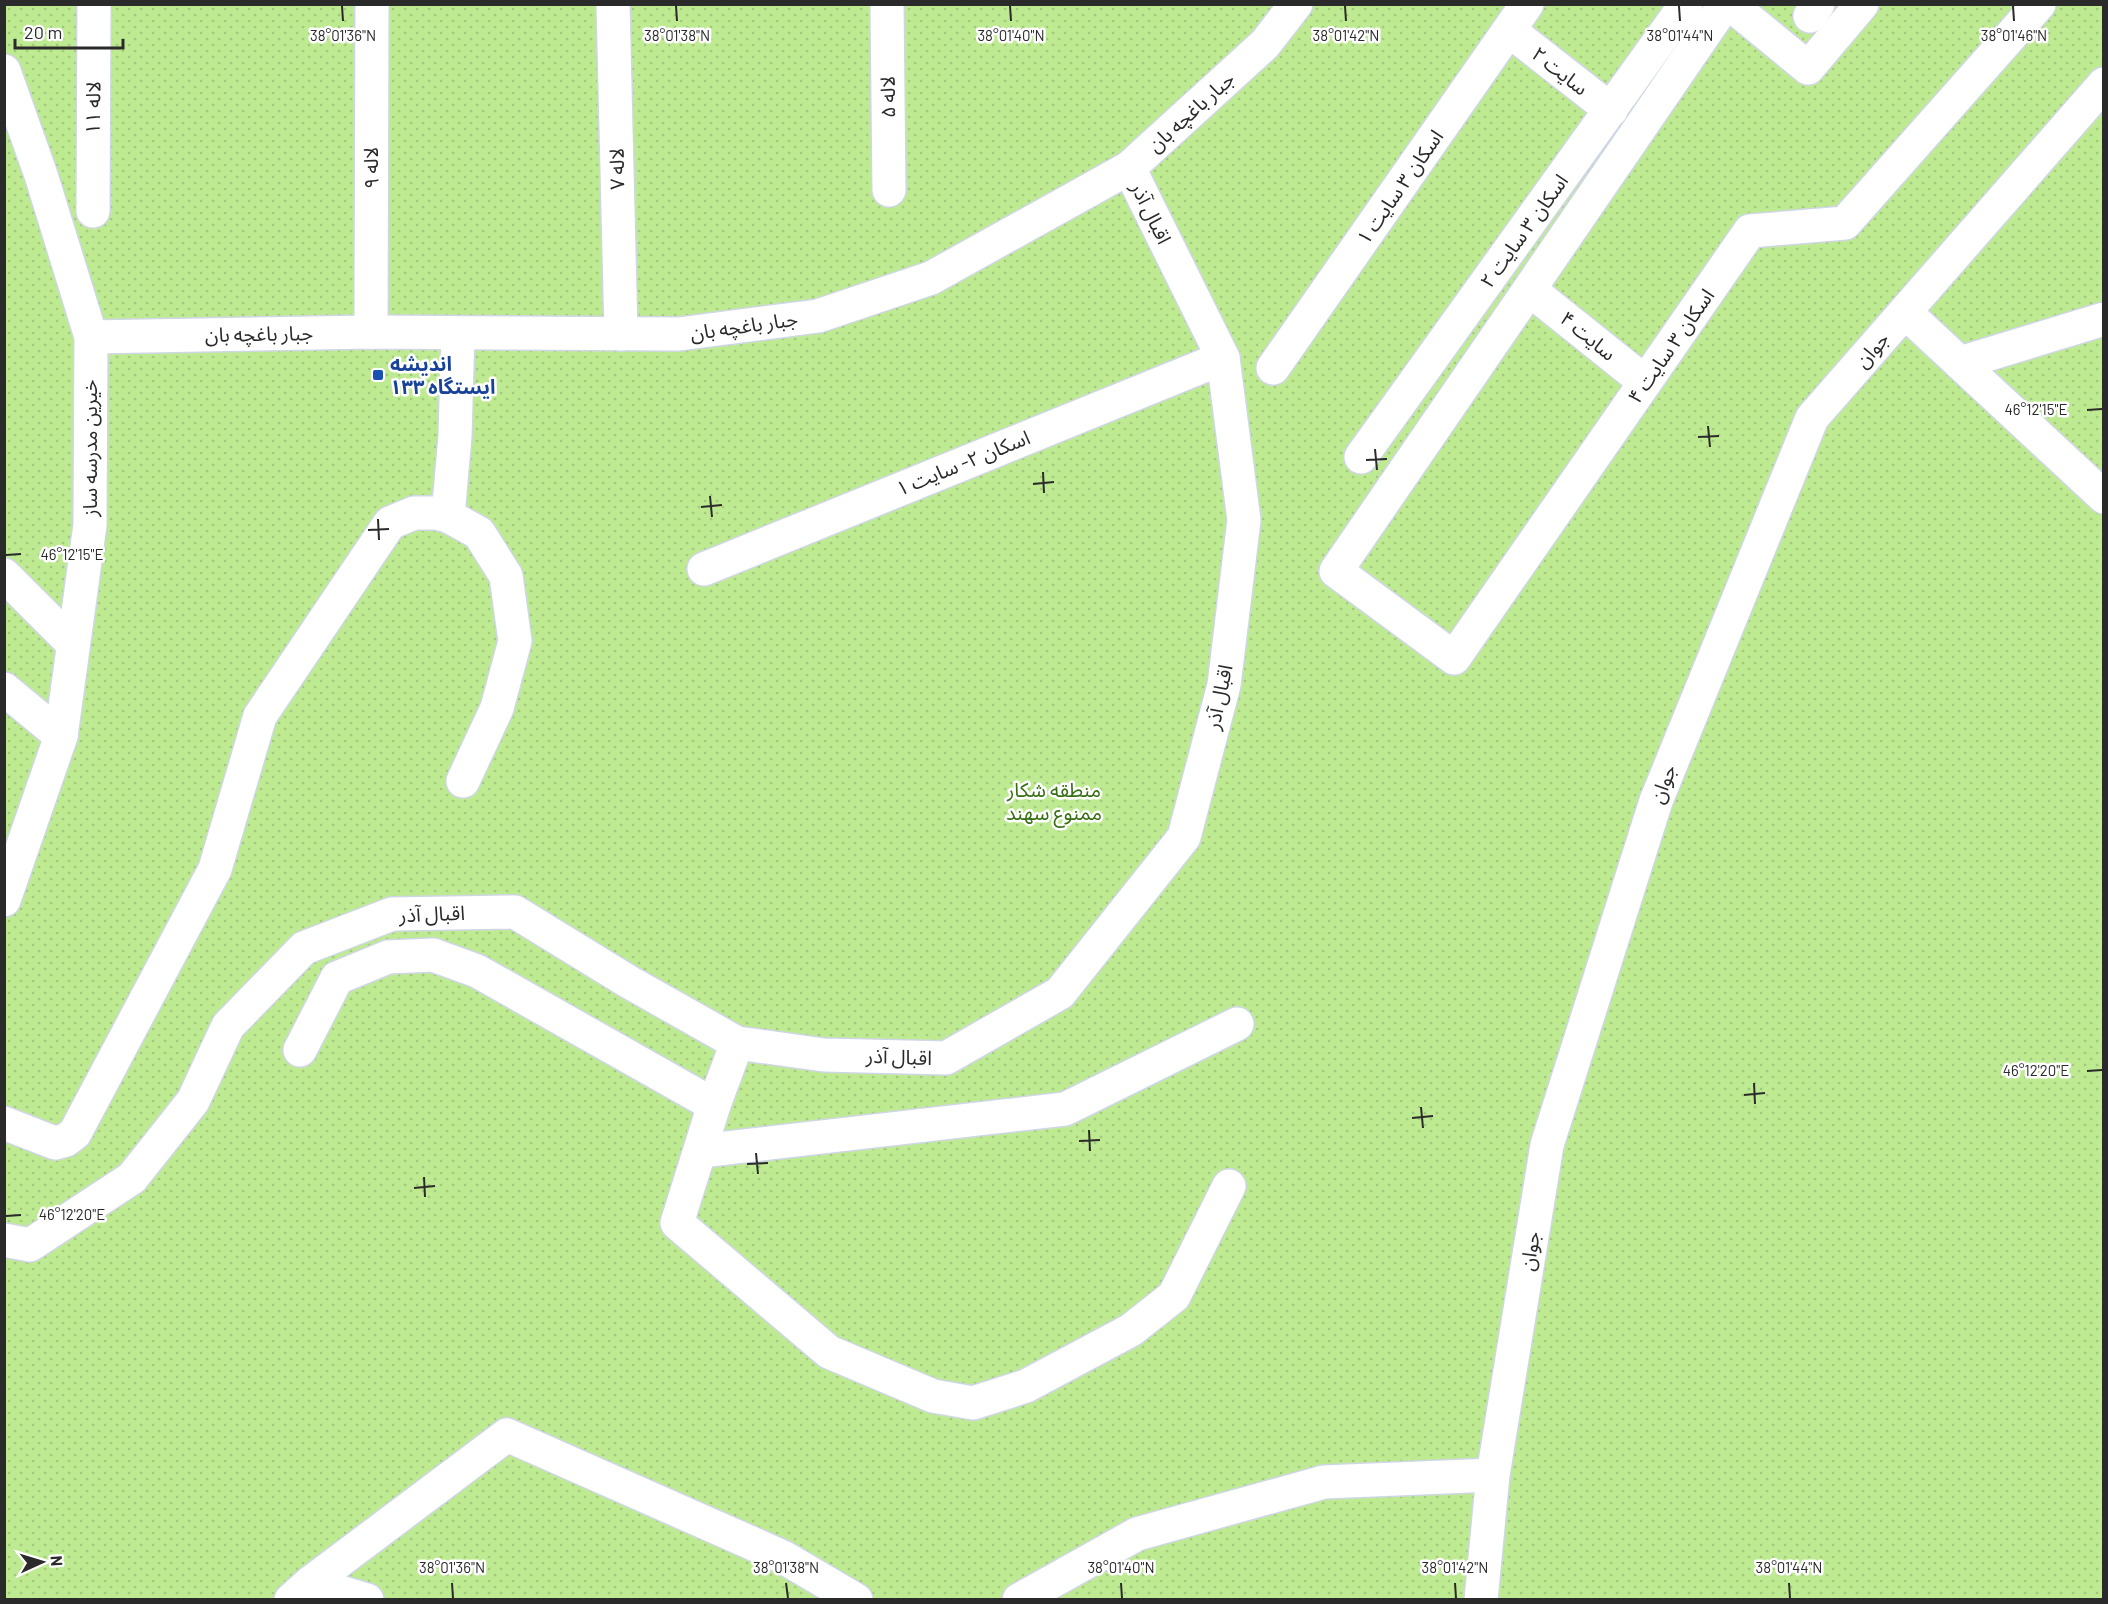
<svg xmlns="http://www.w3.org/2000/svg" width="2108" height="1604" font-family="Barlow,'Noto Sans Arabic',sans-serif">
	<style>
		.park { fill: url(#park-dots) }
		.lines { fill: none; stroke-linecap: round; stroke-linejoin: round }
		.minor-casing { stroke: #cfd7e5; stroke-width: 36 }
		.minor { stroke: #fff; stroke-width: 33 }
		.ticks { fill: none; stroke: #2a2a2a; stroke-width: 2 }
		.transit-dot { fill: #1a4fb4; stroke: #fff; stroke-width: 2 }
		.labels { text-anchor: middle; stroke-width: 5; stroke-linejoin: round; paint-order: stroke }
		.street-label { font-size: 20px; fill: #2a2a2a; stroke: #fff }
		.transit-label { font-size: 20px; font-weight: bold; fill: #164399; stroke: #fff; text-anchor: start }
		.park-label { font-size: 20px; fill: #356f12; stroke: #fff }
		.ticks-label { font-size: 15px; text-anchor: middle; fill: #2a2a2a; stroke: #fff; stroke-width: 5; stroke-linejoin: round; paint-order: stroke }
	</style>
	<defs>
		<pattern id="park-dots" width="8" height="8" patternUnits="userSpaceOnUse" patternTransform="scale(1.5)"><rect width="8" height="8" fill="#beea91"/><path d="M2 2h.1M6 6h.1" fill="none" stroke="#a3c97d" stroke-width="1.8" stroke-linecap="round"/></pattern>
	</defs>
	<rect width="100%" height="100%" fill="#eee2da"/>
	<path class="park" d="M5,5h2098v1594l-2098,1z"/>
	<g class="lines">
		<g class="minor-casing">
			<g id="minor">
				<path d="M613,4l8,330"/>
				<path d="M887,4l2,186"/>
				<path d="M1725,4l-389,567 118,87 296,-427 95,-8 194,-219"/>
				<path d="M1730,4l78,64 54,-64"/>
				<path d="M1810,16l8,-12"/>
				<path d="M1510,31l101,79"/>
				<path d="M4,71l37,104 50,162 -1,188 -29,211 -57,164"/>
				<path d="M93,211l1,-207"/>
				<path d="M1530,290l115,92"/>
				<path d="M1905,312l199,185"/>
				<path d="M371,332l1,-328"/>
				<path d="M91,337l280,-5 308,2 139,-18 113,-38 198,-110 136,-124 31,-40"/>
				<path d="M1960,363l144,-44"/>
				<path d="M1273,368l254,-364"/>
				<path d="M1361,457l325,-453"/>
				<path d="M448,516l7,-80 3,-103"/>
				<path d="M704,569l519,-211"/>
				<path d="M4,575l69,69"/>
				<path d="M4,689l57,47"/>
				<path d="M737,1043l-23,62 -37,118 152,129 104,44 40,7 53,-17 105,-56 43,-34 55,-110"/>
				<path d="M300,1050l37,-72 51,-21 45,-2 44,16 237,134"/>
				<path d="M4,1123l51,20 11,-3 9,-7 140,-264 45,-153 130,-193 24,-10h21l13,3 31,17 27,43 9,65 -18,67 -34,73"/>
				<path d="M701,1151l364,-42 172,-85"/>
				<path d="M4,1240l26,5 102,-67 61,-77 35,-75 76,-78 88,-34 123,-2 114,70 108,61 87,12 122,3 114,-65 124,-156 40,-152 20,-165 -21,-162 -94,-190"/>
				<path d="M310,1583l57,17"/>
				<path d="M291,1600l19,-17 197,-148 276,122 73,43"/>
				<path d="M1019,1600l118,-66 187,-52 169,-7"/>
				<path d="M1481,1600l12,-125 54,-330 109,-344 156,-383 292,-334"/>
			</g>
		</g>
		<use href="#minor" class="minor"/>
	</g>
	<path class="ticks" d="M342,6l1,15M676,6l1,15M1010,6l1,15M1345,6l1,15M1679,6l1,15M2013,6l1,15M2087,410l15,-1M1708,426l2,21M1698,437l21,-1M1375,449l2,21M1366,460l21,-1M1043,472l1,21M1033,484l21,-2M710,496l2,21M701,507l21,-2M378,519l1,21M368,530l21,-1M6,555l15,-1M2087,1071l15,-1M1754,1083l1,21M1744,1095l21,-2M1421,1107l2,21M1412,1118l21,-2M1089,1130l1,21M1079,1141l21,-1M756,1153l2,21M747,1164l21,-1M424,1177l1,20M414,1188l21,-2M6,1216l15,-1M452,1583l1,15M786,1583l2,15M1121,1583l1,15M1455,1583l1,15M1789,1583l1,15"/>
	<rect class="transit-dot" x="372" y="369" width="12" height="12" rx="3"/>
	<g class="labels">
		<g class="street-label">
			<text transform="translate(1560 71) rotate(38)" y="7">سایت ۲</text>
			<text transform="translate(888 97) rotate(-91)" y="7">لاله ۵</text>
			<text transform="translate(93 108) rotate(-89)" y="7">لاله ۱۱</text>
			<text transform="translate(1191 112) rotate(-42)" y="7">جبار باغچه بان</text>
			<text transform="translate(371 168) rotate(-90)" y="7">لاله ۹</text>
			<text transform="translate(617 169) rotate(-91)" y="7">لاله ۷</text>
			<text transform="translate(1400 187) rotate(-55)" y="7">اسکان ۳ سایت ۱</text>
			<text transform="translate(1151 213) rotate(64)" y="7">اقبال آذر</text>
			<text transform="translate(1524 231) rotate(-54)" y="7">اسکان ۳ سایت ۲</text>
			<text transform="translate(744 326) rotate(-8)" y="7">جبار باغچه بان</text>
			<text transform="translate(259 334) rotate(-1)" y="7">جبار باغچه بان</text>
			<text transform="translate(1588 336) rotate(39)" y="7">سایت ۴</text>
			<text transform="translate(1671 346) rotate(-55)" y="7">اسکان ۳ سایت ۴</text>
			<text transform="translate(1872 350) rotate(-49)" y="7">جوان</text>
			<text transform="translate(90 448) rotate(-90)" y="7">خیرین مدرسه ساز</text>
			<text transform="translate(963 463) rotate(-22)" y="7">اسکان ۲- سایت ۱</text>
			<text transform="translate(1219 697) rotate(-78)" y="7">اقبال آذر</text>
			<text transform="translate(1663 784) rotate(-69)" y="7">جوان</text>
			<text transform="translate(432 914) rotate(-2)" y="7">اقبال آذر</text>
			<text transform="translate(899 1057) rotate(2)" y="7">اقبال آذر</text>
			<text transform="translate(1530 1251) rotate(-81)" y="7">جوان</text>
		</g>
		<g class="transit-label">
			<text x="390" y="371">اندیشه<tspan x="390" dy="23">ایستگاه ۱۳۳</tspan></text>
		</g>
		<g class="park-label">
			<text x="1054" y="797">منطقه شکار<tspan x="1054" dy="23">ممنوع سهند</tspan></text>
		</g>
	</g>
	<g class="ticks-label">
		<text x="343" y="41">38°01'36"N</text>
		<text x="677" y="41">38°01'38"N</text>
		<text x="1011" y="41">38°01'40"N</text>
		<text x="1346" y="41">38°01'42"N</text>
		<text x="1680" y="41">38°01'44"N</text>
		<text x="2014" y="41">38°01'46"N</text>
		<text x="2036" y="415">46°12'15"E</text>
		<text x="72" y="560">46°12'15"E</text>
		<text x="2036" y="1076">46°12'20"E</text>
		<text x="72" y="1220">46°12'20"E</text>
		<text x="452" y="1573">38°01'36"N</text>
		<text x="786" y="1573">38°01'38"N</text>
		<text x="1121" y="1573">38°01'40"N</text>
		<text x="1455" y="1573">38°01'42"N</text>
		<text x="1789" y="1573">38°01'44"N</text>
	</g>
	<rect width="2108" height="1604" fill="none" stroke="#2a2a2a" stroke-width="12"/>
	<g transform="translate(42 1562) rotate(86)" stroke="#ffffff" stroke-width="4.5" paint-order="stroke">
	<path d="M0-4.5L10 22L0 15L-10 22Z" fill="#2a2a2a"/>
	<text y="-9" font-size="16" font-weight="bold" text-anchor="middle" fill="#2a2a2a">N</text>
	</g>
	<path d="M15 39v9h108v-9" fill="none" stroke="#2a2a2a" stroke-width="3"/>
	<text x="24" y="39" font-size="18" fill="#2a2a2a" stroke="#ffffff" stroke-width="4.5" paint-order="stroke">20 m</text>
</svg>
